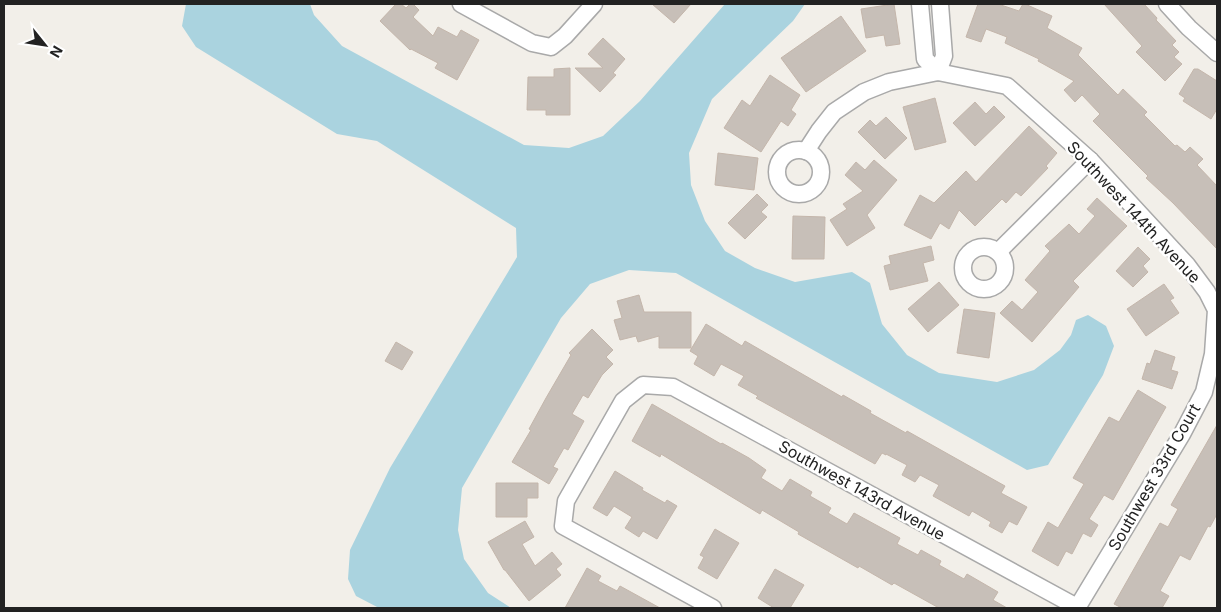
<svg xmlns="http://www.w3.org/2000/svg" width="1221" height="612" font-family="Inter,sans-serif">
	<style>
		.water { fill: #aad3df }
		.building { fill: #c7bfb8; stroke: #c4b6ab }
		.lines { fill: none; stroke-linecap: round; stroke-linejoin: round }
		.minor-casing { stroke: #a9a9a9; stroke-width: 19 }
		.minor { stroke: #fff; stroke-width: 16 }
		.labels { text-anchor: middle; stroke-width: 5; stroke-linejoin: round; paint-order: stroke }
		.street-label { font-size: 16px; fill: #222; stroke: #fff }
	</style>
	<rect width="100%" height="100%" fill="#f2efe9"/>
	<path class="water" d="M186,4h124l4,11 28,31 182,99 45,3 34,-12 37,-35 85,-97h80l-12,17 -81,78 -23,54 2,32 14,36 20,30 30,17 40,14 57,-10 18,11 12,41 25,31 32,18 58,9 37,-12 26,-20 11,-15 5,-15 12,-5 18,11 8,20 -11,29 -55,90 -21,5 -351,-197 -47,-3 -39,14 -29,34 -99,170 -4,42 6,29 24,34 23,15h-132l-23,-12 -8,-17 2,-29 40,-82 127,-211 -1,-29 -139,-87 -40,-7 -141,-87 -14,-21z"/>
	<g class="building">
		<path d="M396,4h5l5,4 4,-4h3l6,6 -6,7 20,19 5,-9 19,10 4,-7 18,10 -22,40 -22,-12 3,-5 -27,-14 -1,1 -30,-29z"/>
		<path d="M652,4h39l-17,19z"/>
		<path d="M894,4l6,40 -14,2 -2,-11 -18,3 -5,-29z"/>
		<path d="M978,4h20l21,7 4,-7h2l27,12 -5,12 35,20 -4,7 40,40 5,-6 24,23 -3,3 31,31 2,-1 8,7 5,-5 13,12 -6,6 20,21v63l-44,-46 -27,-25 2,-2 -55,-55 7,-7 -18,-19 -7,7 -11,-12 10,-9 -36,-20 1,-2 -34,-16 2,-6 -21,-8 -5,13 -15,-5z"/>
		<path d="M1104,4h40l13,14 -1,2 20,21 -4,4 7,7 -5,5 8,7 -17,17 -29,-29 6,-6z"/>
		<path d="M841,16l25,35 -60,41 -25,-34z"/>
		<path d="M603,38l22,21 -12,14 3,2 -16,17 -25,-24h28l-15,-14z"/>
		<path d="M570,68v47h-24v-5h-19l1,-33h26v-8z"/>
		<path d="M1194,69h4l19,12v28l-6,10 -28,-18 2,-3 -6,-4z"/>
		<path d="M770,75l30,20 -9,15 5,4 -8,12 -7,-5 -20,31 -37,-24 18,-28 8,6z"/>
		<path d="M935,98l11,44 -31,8 -12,-43z"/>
		<path d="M975,102l11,12 8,-8 11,11 -30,29 -22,-23z"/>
		<path d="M886,117l21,21 -22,21 -27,-27 12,-12 6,6z"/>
		<path d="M1029,126l28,27 -11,13 2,2 -27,28 -5,-4 -10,11 -4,-4 -27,27 -16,-16 -10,19 -9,-6 -9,16 -27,-14 16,-30 14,8 32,-32 10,11z"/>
		<path d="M718,153l40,5 -4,32 -39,-5z"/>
		<path d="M874,160l23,20 -30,35 8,13 -28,18 -17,-26 17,-11 -4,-5 20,-13 -18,-16 11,-13 9,8z"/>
		<path d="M757,194l11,11 -7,7 6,5 -22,22 -17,-16z"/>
		<path d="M1097,198l30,28 -54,55 6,6 -47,55 -32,-29 12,-12 10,9 16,-18 -13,-12 25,-29 -5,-5 24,-22 10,10 16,-18 -8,-7z"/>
		<path d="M793,216l32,1 -1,42h-32z"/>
		<path d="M931,246l3,14 -11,3 5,18 -38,9 -6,-24 7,-2 -2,-8z"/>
		<path d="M1138,247l12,12 -7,7 5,6 -15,15 -17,-16z"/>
		<path d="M939,282l20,23 -31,27 -20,-23z"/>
		<path d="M1164,284l10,14 -4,2 9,13 -33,23 -19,-27z"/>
		<path d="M639,295l5,17h47v36h-32v-12l-21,6 -2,-6 -16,4 -6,-20 8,-2 -5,-17z"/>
		<path d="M964,309l31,4 -6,45 -32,-5z"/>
		<path d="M706,324l36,22 3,-5 97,56 1,-2 28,16 -1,2 36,20 1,-2 98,55 -4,7 26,14 -10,18 -8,-4 -7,12 -13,-7 2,-4 -19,-11 -3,5 -36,-20 6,-11 -19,-10 -5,7 -13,-7 5,-10 -21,-11v1l-4,-2 -7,11 -119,-66 2,-2 -20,-11 6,-9 -23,-12 -7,12 -20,-12 4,-8 -8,-5z"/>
		<path d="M592,329l21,21 -7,7 7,7 -11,11 -14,23 -5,-3 -11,19 12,7 -16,29 -4,-2 -11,19 5,2 -9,15 -37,-22 19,-32 -2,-1 17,-31 25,-43 -2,-2z"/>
		<path d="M396,342l17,10 -11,18 -17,-9z"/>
		<path d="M1155,350l20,7 -4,13 7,2 -6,17 -30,-10 5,-16 3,1z"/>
		<path d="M1138,390l28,17 -53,93 -9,-5 -15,24 9,6 -7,12 -8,-4 -11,21 -6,-3 -8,15 -26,-15 16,-29 10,6 26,-44 -11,-6 36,-61 10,5z"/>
		<path d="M652,404l69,40 1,-1 27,15 17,12 -5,8 21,13 8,-12 22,13 -2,4 21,12 -3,5 19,11 7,-11 46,25 -3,6 21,11 3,-5 20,11 -2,4 25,14 3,-5 31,18 -5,8 14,8h-68l-45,-25 -2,2 -33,-19 -1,2 -60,-34 1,-2 -37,-22 -2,4 -99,-60 -1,3 -28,-16z"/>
		<path d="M1217,425v89l-7,13 -2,-1 -18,34 -10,-5 -20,36 9,5 -7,12h-40l-8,-4 46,-81 8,4 10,-18 -7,-4z"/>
		<path d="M615,471l28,17 -1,2 23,13 2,-3 10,6 -20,33 -14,-8 -4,6 -14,-9 7,-11 -18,-11 -7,10 -14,-8z"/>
		<path d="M496,483h42v15h-11v19h-31z"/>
		<path d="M525,521l9,16 -12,7 13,22 17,-14 10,12 -6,5 5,6 -32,26 -24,-31h-1l-16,-28z"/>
		<path d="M715,529l24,14 -22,36 -19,-11 6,-11 -4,-2z"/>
		<path d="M587,568l14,8 -3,5 19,10 3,-5 40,22h-95z"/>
		<path d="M775,569l29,16 -14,23h-16l-16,-10z"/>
	</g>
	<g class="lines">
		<g class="minor-casing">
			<g id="minor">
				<path d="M461,4l71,39 19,4 14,-11 29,-32"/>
				<path d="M920,4l5,55 13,13"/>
				<path d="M1167,4l22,24 28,25"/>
				<path d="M938,72l6,-16 -4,-52"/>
				<circle cx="799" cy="172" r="22"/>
				<path d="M806,151l13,-20 15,-19 30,-20 25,-10 49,-10 69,14 83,74 97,105 20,27 9,18 -3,44 -9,38 -22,42 -105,174"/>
				<circle cx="984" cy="268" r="21"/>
				<path d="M998,252l92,-92"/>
				<path d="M713,608l-150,-82 3,-25 57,-100 20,-16 30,2 404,220"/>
			</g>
		</g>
		<use href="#minor" class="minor"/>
	</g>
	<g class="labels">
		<g class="street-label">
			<text transform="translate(1134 212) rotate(47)" y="6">Southwest 144th Avenue</text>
			<text transform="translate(1154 477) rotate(-60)" y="6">Southwest 33rd Court</text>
			<text transform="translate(862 490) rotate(29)" y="6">Southwest 143rd Avenue</text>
		</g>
	</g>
	<rect width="1221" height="612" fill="none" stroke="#222222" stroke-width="10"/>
	<g transform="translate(45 45) rotate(120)" stroke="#ffffff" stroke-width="4" paint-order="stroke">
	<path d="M0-4L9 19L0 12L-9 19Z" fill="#222222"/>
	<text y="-8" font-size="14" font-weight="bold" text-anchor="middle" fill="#222222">N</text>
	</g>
</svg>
